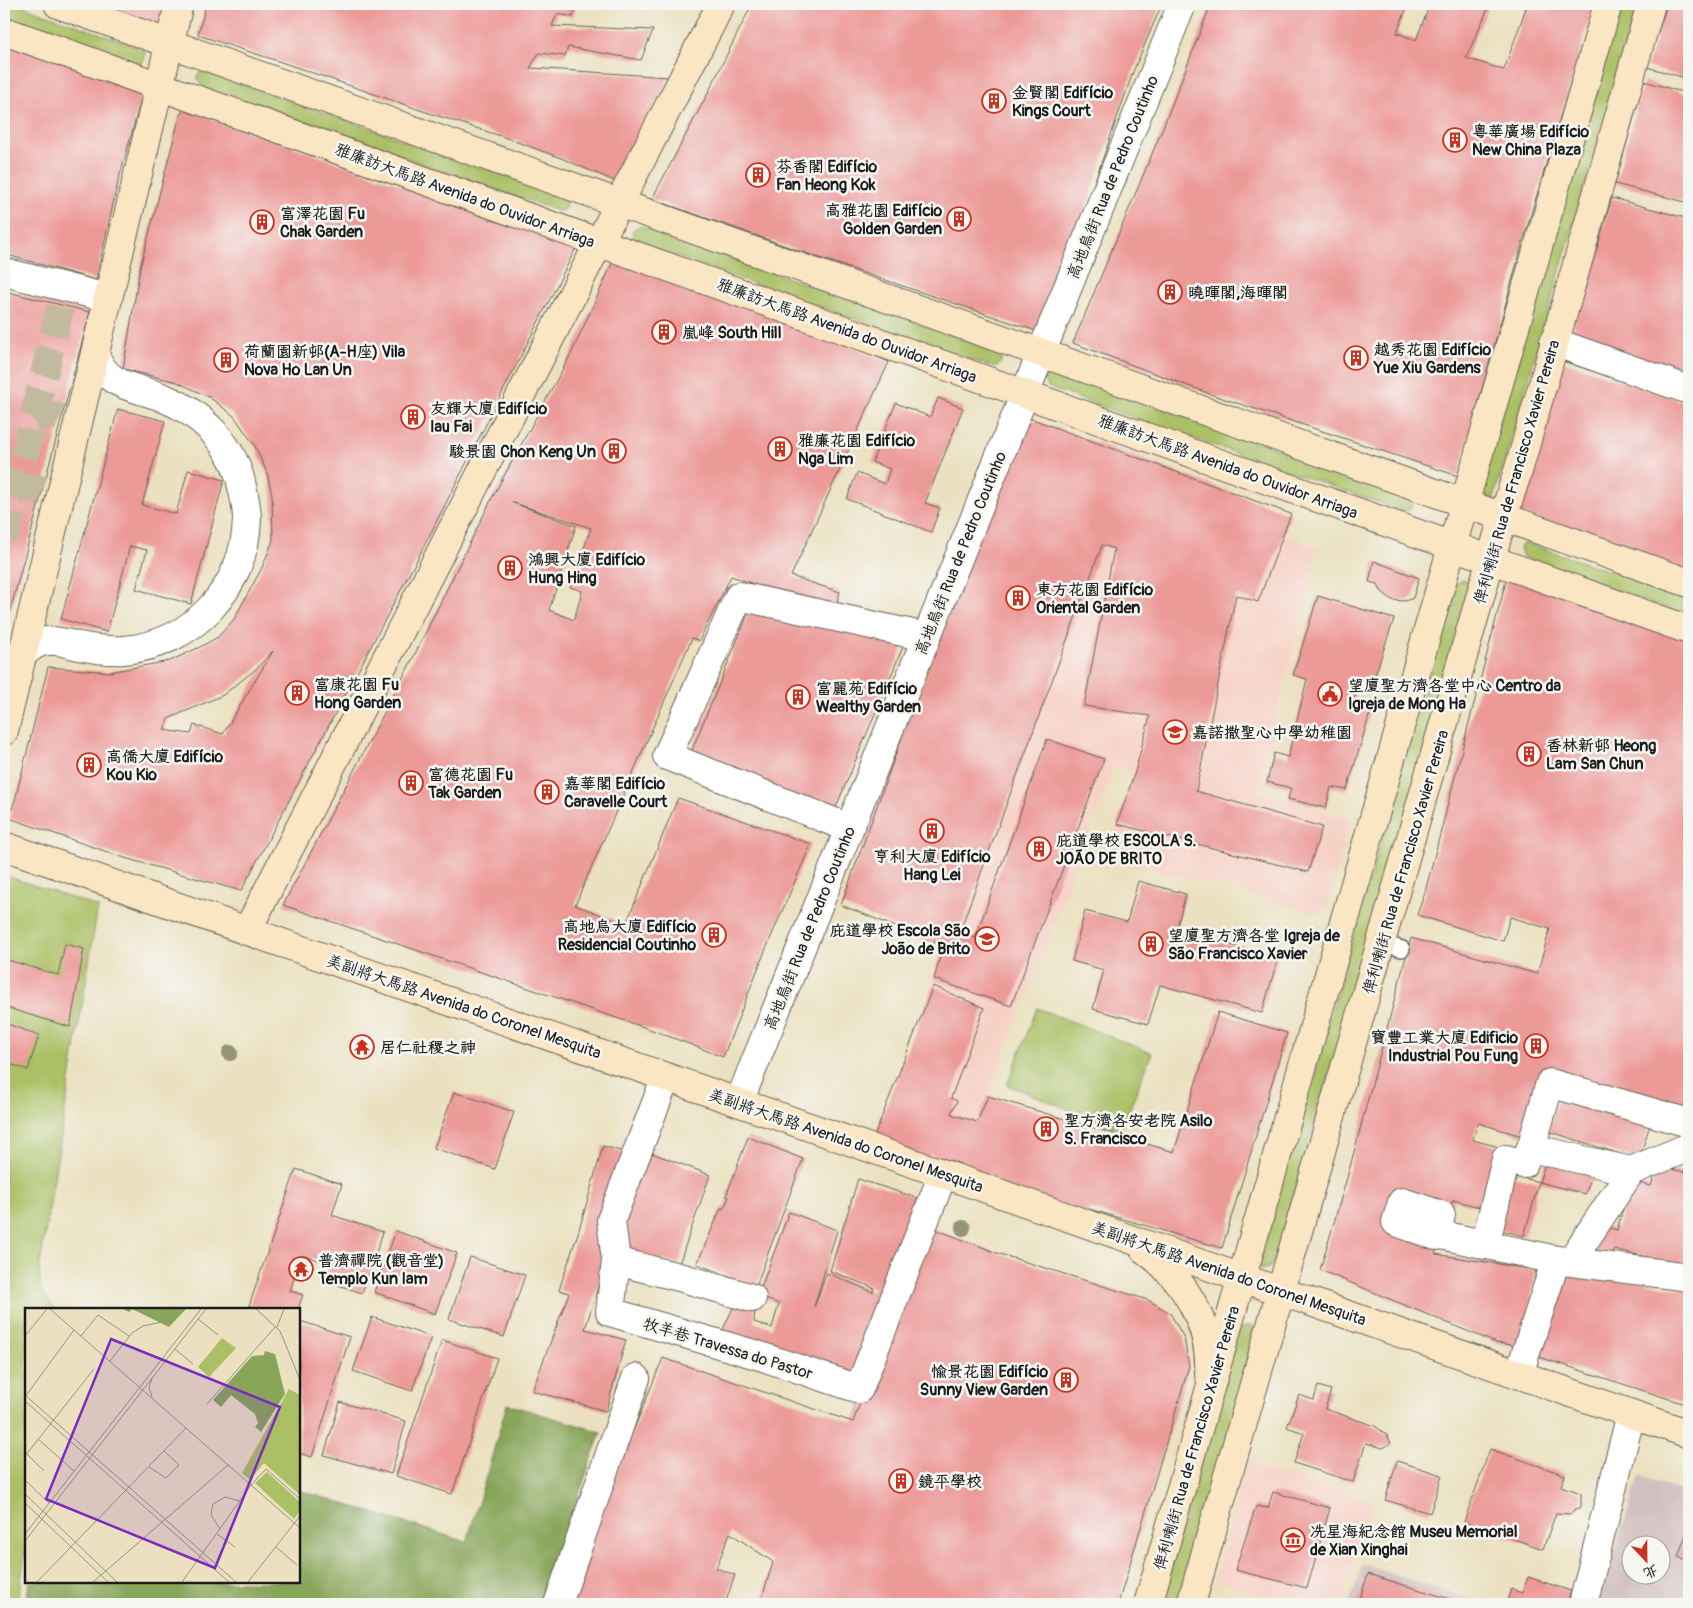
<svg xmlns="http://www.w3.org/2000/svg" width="1693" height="1608" font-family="Pangolin,'LXGW WenKai TC',sans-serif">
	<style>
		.built { fill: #f7d1c6 }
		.industrial { fill: #d2bfbf; fill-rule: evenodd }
		.green { fill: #abc065; stroke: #646e40 }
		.forest { fill: #88a65a; stroke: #52613b }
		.building { fill: #ec9a98; fill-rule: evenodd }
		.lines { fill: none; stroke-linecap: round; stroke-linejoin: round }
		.street-tunnel { stroke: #c2ba9f; stroke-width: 28; stroke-dasharray: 28 14; stroke-linecap: butt }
		.lane-casing { stroke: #646155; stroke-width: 18 }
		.street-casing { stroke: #646155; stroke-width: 30 }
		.secondary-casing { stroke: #646155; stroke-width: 30 }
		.lane { stroke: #fff; stroke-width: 15 }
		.street { stroke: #fff; stroke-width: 28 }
		.secondary { stroke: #fbe6c4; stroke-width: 28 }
		.tree { fill: #959474 }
		.labels { text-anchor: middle; stroke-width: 5; stroke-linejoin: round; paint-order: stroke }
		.poi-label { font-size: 16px; font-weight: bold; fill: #1c1c1c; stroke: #f6f6f2; text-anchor: start }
		.street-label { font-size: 16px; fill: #1c1c1c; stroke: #f6f6f2 }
		.inset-road { fill: none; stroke: #98927e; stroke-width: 1 }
		.view { fill: #7b2cbf; fill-opacity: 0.15; stroke: #7b2cbf; stroke-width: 2.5 }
		.inset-edge { fill: none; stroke: #1c1c1c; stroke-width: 2.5 }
	</style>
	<rect width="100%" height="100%" fill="#f6f6f2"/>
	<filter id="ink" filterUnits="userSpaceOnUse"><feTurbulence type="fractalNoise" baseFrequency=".02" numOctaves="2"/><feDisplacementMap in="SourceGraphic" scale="10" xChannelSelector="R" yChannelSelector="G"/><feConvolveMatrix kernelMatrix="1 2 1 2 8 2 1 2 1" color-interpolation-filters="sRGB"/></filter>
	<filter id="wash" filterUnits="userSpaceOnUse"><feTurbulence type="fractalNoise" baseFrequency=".0096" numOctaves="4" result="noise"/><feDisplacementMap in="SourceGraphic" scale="20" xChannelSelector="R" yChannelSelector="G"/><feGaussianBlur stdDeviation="1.12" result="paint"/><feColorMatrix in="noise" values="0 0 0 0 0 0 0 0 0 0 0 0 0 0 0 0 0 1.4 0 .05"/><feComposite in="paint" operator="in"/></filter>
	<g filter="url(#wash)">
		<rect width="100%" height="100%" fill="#ebe1c0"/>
		<g class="built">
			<path d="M1283,535l35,12 -60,243 92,30 -26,95 -120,-34 -99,-21 30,-87 -21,-6 -156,406 -30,-12 56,-153 -51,-22 10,-40 -102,-41 7,-20 111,47 143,-387 155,57z"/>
			<path d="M1248,1463l125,38 -33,103h-49l-77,-24z"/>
		</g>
		<g class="industrial">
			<path d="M1640,1476l49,18v110h-93zM1630,1546h30v30h-30z"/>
			<path d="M1362,1564l125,40h-138z"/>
		</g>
		<g class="green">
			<path d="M4,4h13l121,43 6,2c2,7 2,10 -4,15h-4l-132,-46z"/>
			<path d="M1618,4h20l-146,500 -15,-3z"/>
			<path d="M204,71l361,125c2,7 2,15 -7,15l-353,-123 -5,-4 -3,-7 2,-4z"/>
			<path d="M640,226l355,124 5,2c3,7 2,10 -3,15h-5l-351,-123 -6,-4 -3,-8 3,-4z"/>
			<path d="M1050,371h5l356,125c3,7 2,10 -3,15h-5l-351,-122 -6,-4 -3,-8 3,-4z"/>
			<path d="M1527,543l162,55v19l-166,-60 -3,-9 2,-4z"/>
			<path d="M1467,579l4,3 2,11 -199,666 -3,8 -10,3 -3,-4 197,-681 7,-5z"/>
			<path d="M4,875l94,32 -59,364c1,18 4,24 16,38h-29v239l-9,56h-13z"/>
			<path d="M1037,1008l115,45 -31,77 -114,-45z"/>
			<path d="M1251,1325l4,3 2,5 -77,271h-20l78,-273 8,-5z"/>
		</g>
		<path class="forest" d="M507,1404l94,28 -61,172h-514l3,-22h270v-92l168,52z"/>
		<g id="blocks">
			<g class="building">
				<path d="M90,4h77l-6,25z"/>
				<path d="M206,4h371l-4,13 -16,-3 -5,12 101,4 -12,30 -73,-13 -3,9 -26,-3 -9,15 139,9 -50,106 -58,-25 -57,-21 -78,-25 -139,-48 -89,-29z"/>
				<path d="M680,4h26l-2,4z"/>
				<path d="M752,4h410l-29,68 -91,261 -219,-74 -171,-60 56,-106z"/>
				<path d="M1211,4h197l-11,29 19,7 14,-36h60l-24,54 38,12 22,-62 -12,-4h80l-71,237 -65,235 -248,-82 -137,-51 89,-213z"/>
				<path d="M1667,4h22v75l-42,-12z"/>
				<path d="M4,41l140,48 -26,93 -22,98 -92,-26z"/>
				<path d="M1644,81l45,13v109l-74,-19z"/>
				<path d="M184,109l393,137 -156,306 -180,339 -113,-32 -119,-41 6,-18 33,-133 61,5 61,-11 30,-14 18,-10 16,-18 28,-51 11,-28 -1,-45 -5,-22 -12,-27 -21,-30 -25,-19 -32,-15 -54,-13 17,-101 40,-153zM273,651l-50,83 -29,-9 -3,9 -27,-4 4,-11 55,-24 33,-26z"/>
				<path d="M1612,198l77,21v159l-118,-44z"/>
				<path d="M616,255l141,50 132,57 -98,214 49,16 -4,13 -54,-11 -51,-18 -32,65 -7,-3 -117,267 51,19 52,-126 133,46 -46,107 -42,106 -68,-26 -372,-126 128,-243 82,-166 79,-144zM511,502l80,26 -21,59 12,4 -8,29 -25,-10 27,-84z"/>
				<path d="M4,291l86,21 -86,322z"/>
				<path d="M1563,361l126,43v166l-176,-59z"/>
				<path d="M938,398l25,10 -38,95 15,5 -9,24 -84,-33 10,-26 28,11 5,-15 -18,-7 24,-59 34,14z"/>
				<path d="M118,409l47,12 -23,84 34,9 12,-44 36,10 -33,124 -55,-15 11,-39 -17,-4 -23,86 -46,-13z"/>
				<path d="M1024,416l267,98 -33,88 -22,-7 -40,196 126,36 -14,45 -191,-48 18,-52 15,-56 -66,-10 30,-157 -12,-4 -143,388 16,5 72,-199 57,20 -93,247 -77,-27 9,-33 -102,-41 65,-179z"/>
				<path d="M1374,561l45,17 -6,20 -8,3 -13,-1 -11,-9 -3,-7 -9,-2z"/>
				<path d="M1507,577l182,61v479l-149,-43 -18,62 -44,-13 -5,17 30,8 -16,61 -34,-9 -18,54 101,16 -9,54 -7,22 -24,-3 -176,-73 27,-92 64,-240 126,36 13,-45 -40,-12 -7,24 -86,-26 8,-23z"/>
				<path d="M1318,596l76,23 -21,62 -14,-3 -6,28 18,4 -24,80 -16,-3 -5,21 -38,-9 3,-11 -24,-6 7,-29 14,4 19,-78 -14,-4z"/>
				<path d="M749,612l156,30 -71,170 -143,-60z"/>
				<path d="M1138,881l48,13 -10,36 102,28 -16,55 -102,-28 -12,39 -55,-15 11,-39 -32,-9 13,-50 42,11z"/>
				<path d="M65,944l19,5 -14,78 -66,-20v-48l54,16z"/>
				<path d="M933,986l51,22 -33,90 6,3 -6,13 26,8 11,-26 186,56 44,-140 69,21 -65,215 -133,-39 -2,8 -129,-44 3,-9 -31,-10 -2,7 -56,-19z"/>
				<path d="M4,1023l35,12 -11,35 -24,-8z"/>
				<path d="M1561,1089l91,29 -13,42 -91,-29z"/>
				<path d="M454,1092l60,20 -19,57 -61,-21z"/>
				<path d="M748,1137l55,22 -47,127 -59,-22 24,-56 2,1 6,-12 -3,-1z"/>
				<path d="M603,1146l21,6 -25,96 4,1 -1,25 -17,55 41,11 -20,71 -74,-20 37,-98 -10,-3 20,-60z"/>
				<path d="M644,1150l66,25 -31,89 -59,-13 -2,-23z"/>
				<path d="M1549,1152l47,14 -11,28 -46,-12z"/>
				<path d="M1657,1166l32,7v79l-4,15 -71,-18 -2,7 -18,-3 7,-28 16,5 14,-49 20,5z"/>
				<path d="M296,1169l46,15 -10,31 51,17 -21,61 -42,-14 5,-17 -23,-7 -12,36 13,4 -5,14h-39l-10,-3z"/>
				<path d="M1509,1175l30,7 -15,54 -28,-7z"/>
				<path d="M858,1179l69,22 -71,175 -135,-42 16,-35 18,8 -1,15 18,6 7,-24 -21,-8 31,-84 48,18 -23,77 13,-34 46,19 1,-4 -44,-17z"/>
				<path d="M927,1226l73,28 148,46 22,13 14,25 5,28 -71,238h-358l13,-42 -43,-29 -14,35 19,7 -10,29h-155l44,-126 49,-120 190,64z"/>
				<path d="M396,1231l61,22 -22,61 -61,-22z"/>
				<path d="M470,1257l55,18 -21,62 -55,-18z"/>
				<path d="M1560,1266l129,25 -1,114 -149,-48z"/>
				<path d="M372,1317l59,20 -19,54 -59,-20z"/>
				<path d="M300,1321l50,16 -38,120 -13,-4v-127z"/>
				<path d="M442,1340l55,18 -45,136 -56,-18z"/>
				<path d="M1318,1386l13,4 -6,19 50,17 12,9 4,8 -8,5 -17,-5 -13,39 -59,-19 10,-30 -17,-6 12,-32 15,5z"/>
				<path d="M340,1402l66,19 -15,53 -67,-19z"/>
				<path d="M1490,1449l75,26 -4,11 20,7v14l-11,7 -14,-1 -13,36 -79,-27z"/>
				<path d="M1397,1461l45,14 -12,38 -45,-13z"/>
				<path d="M1273,1492l57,16 -23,80 -72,-18 21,-64 12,2z"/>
				<path d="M1689,1526v35l-11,-4z"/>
				<path d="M1368,1574l98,30h-108z"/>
				<path d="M1528,1577l43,14 -4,13h-61l5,-15 11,4z"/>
			</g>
		</g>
	</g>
	<g filter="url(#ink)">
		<use href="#blocks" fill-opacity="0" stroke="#646155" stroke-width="1"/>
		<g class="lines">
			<g class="street-tunnel">
				<path d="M33,420c18,-9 31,-4 43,10"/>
				<path d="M15,491c18,-7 31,-3 44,12"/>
				<path d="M4,539l61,-251"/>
			</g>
			<g class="lane-casing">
				<path id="lane" d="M1381,943l21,6"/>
			</g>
			<g class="street-casing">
				<g id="street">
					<path d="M4,272l104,26"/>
					<path d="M1554,342l135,48"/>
					<path d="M23,654c7,-7 15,-13 26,-13 10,-1 20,3 30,5 15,3 30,5 45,4 69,-6 121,-62 123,-131 0,-14 -4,-28 -7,-41 -10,-36 -41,-66 -76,-80 -28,-12 -58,-10 -69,-44"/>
					<path d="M849,828l-182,-72 72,-160 187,41"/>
					<path d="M666,1077l-55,143 5,41 -6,51 147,43 102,34 84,-215"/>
					<path d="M739,1102l443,-1098"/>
					<path d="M1531,1148l19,-65 139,40"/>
					<path d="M1402,1202l39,13 -5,21 -40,-14z"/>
					<path d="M1437,1234l119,26 133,17"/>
					<path d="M1485,1245l21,-86 17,5 8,-16 100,23"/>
					<path d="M616,1261l67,17 69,20"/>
					<path d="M1571,1261l60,-90 58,-24"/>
					<path d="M1519,1374l37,-114"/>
					<path d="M558,1604l78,-226"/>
					<path d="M1583,1604l48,-190"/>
				</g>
			</g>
			<g class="secondary-casing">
				<g id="secondary">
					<path d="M58,4l1631,579"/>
					<path d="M4,31l1685,599"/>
					<path d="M4,731l175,-727"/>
					<path d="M4,846l1685,588"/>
					<path d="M247,931l474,-927"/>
					<path d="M1144,1249c40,29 68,75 65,126"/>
					<path d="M1148,1604l460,-1600"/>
					<path d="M1191,1604l312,-1087 16,-49 132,-464"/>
				</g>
			</g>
			<use href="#lane" class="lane"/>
			<use href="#street" class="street"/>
			<use href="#secondary" class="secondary"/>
		</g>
		<g class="tree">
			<circle cx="230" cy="1053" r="8"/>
			<circle cx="963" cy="1228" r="8"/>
		</g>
	</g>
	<defs>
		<g id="building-ring" transform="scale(1.25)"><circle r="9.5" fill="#f6f6f2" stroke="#c8321e" stroke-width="1.5"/><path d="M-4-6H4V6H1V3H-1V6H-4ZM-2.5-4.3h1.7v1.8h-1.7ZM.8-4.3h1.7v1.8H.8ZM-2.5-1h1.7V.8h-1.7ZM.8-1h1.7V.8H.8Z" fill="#c8321e"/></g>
		<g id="civic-ring" transform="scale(1.25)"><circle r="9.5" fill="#f6f6f2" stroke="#c8321e" stroke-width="1.5"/><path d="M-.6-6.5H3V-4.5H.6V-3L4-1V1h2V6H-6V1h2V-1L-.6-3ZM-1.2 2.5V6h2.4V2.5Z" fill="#c8321e"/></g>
		<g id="school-ring" transform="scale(1.25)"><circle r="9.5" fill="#f6f6f2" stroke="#c8321e" stroke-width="1.5"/><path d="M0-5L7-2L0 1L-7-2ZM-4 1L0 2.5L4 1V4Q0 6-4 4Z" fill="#c8321e"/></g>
		<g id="temple-ring" transform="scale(1.25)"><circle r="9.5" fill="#f6f6f2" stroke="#c8321e" stroke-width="1.5"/><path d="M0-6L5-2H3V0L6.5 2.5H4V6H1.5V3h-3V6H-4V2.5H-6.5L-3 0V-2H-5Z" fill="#c8321e"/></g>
		<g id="museum-ring" transform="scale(1.25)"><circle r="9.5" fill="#f6f6f2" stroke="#c8321e" stroke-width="1.5"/><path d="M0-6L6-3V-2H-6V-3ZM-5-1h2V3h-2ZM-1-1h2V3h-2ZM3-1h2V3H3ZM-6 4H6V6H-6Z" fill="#c8321e"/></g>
	</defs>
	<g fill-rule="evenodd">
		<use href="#building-ring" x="994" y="101"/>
		<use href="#building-ring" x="1455" y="140"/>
		<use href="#building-ring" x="758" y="175"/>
		<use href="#building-ring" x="959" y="219"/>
		<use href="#building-ring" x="262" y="222"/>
		<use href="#building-ring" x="1170" y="292"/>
		<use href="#building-ring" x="664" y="332"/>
		<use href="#building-ring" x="1356" y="358"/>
		<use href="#building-ring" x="226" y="360"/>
		<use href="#building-ring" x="413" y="417"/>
		<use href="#building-ring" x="780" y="449"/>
		<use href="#building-ring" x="614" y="451"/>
		<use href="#building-ring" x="510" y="568"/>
		<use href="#building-ring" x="1018" y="598"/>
		<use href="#building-ring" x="297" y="693"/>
		<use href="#civic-ring" x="1330" y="694"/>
		<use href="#building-ring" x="798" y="697"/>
		<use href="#school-ring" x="1175" y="732"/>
		<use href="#building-ring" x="1529" y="754"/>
		<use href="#building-ring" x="89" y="765"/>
		<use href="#building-ring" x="411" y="783"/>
		<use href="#building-ring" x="547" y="792"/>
		<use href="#building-ring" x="932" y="831"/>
		<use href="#building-ring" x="1039" y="849"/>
		<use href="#building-ring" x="714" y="935"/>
		<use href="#school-ring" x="987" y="939"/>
		<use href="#building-ring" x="1151" y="944"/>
		<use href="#building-ring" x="1536" y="1046"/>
		<use href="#temple-ring" x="362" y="1047"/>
		<use href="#building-ring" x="1046" y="1129"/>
		<use href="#temple-ring" x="301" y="1269"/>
		<use href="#building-ring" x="1066" y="1380"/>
		<use href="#building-ring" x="901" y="1481"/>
		<use href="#museum-ring" x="1293" y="1540"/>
	</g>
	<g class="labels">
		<g class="poi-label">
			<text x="1012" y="98">金賢閣 Edifício<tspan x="1012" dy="18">Kings Court</tspan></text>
			<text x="1472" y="137">粵華廣場 Edifício<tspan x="1472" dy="18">New China Plaza</tspan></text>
			<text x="776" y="172">芬香閣 Edifício<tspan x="776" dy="18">Fan Heong Kok</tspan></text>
			<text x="942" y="216" text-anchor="end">高雅花園 Edifício<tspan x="942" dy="18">Golden Garden</tspan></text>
			<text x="280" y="219">富澤花園 Fu<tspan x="280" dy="18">Chak Garden</tspan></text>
			<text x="1188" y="298">曉暉閣,海暉閣</text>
			<text x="682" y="338">嵐峰 South Hill</text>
			<text x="1374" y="355">越秀花園 Edifício<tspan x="1374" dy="18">Yue Xiu Gardens</tspan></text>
			<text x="244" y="357">荷蘭園新邨(A-H座) Vila<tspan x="244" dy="18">Nova Ho Lan Un</tspan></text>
			<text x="430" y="414">友輝大廈 Edifício<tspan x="430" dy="18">Iau Fai</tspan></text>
			<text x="798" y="446">雅廉花園 Edifício<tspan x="798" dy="18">Nga Lim</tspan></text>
			<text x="596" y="457" text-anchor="end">駿景園 Chon Keng Un</text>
			<text x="528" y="565">鴻興大廈 Edifício<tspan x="528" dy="18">Hung Hing</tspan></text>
			<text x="1036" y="595">東方花園 Edifício<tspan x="1036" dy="18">Oriental Garden</tspan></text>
			<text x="314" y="690">富康花園 Fu<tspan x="314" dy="18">Hong Garden</tspan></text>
			<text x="1348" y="691">望廈聖方濟各堂中心 Centro da<tspan x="1348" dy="18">Igreja de Mong Ha</tspan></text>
			<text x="816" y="694">富麗苑 Edifício<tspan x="816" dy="18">Wealthy Garden</tspan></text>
			<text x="1192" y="738">嘉諾撒聖心中學幼稚園</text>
			<text x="1546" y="751">香林新邨 Heong<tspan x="1546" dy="18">Lam San Chun</tspan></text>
			<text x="106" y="762">高僑大廈 Edifício<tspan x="106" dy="18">Kou Kio</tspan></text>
			<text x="428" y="780">富德花園 Fu<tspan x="428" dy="18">Tak Garden</tspan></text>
			<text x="564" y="789">嘉華閣 Edifício<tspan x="564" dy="18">Caravelle Court</tspan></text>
			<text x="1056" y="846">庇道學校 ESCOLA S.<tspan x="1056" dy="18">JOÃO DE BRITO</tspan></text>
			<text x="932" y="862" text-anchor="middle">亨利大廈 Edifício<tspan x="932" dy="18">Hang Lei</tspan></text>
			<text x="696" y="932" text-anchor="end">高地烏大廈 Edifício<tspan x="696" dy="18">Residencial Coutinho</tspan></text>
			<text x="970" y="936" text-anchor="end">庇道學校 Escola São<tspan x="970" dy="18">João de Brito</tspan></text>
			<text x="1168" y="941">望廈聖方濟各堂 Igreja de<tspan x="1168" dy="18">São Francisco Xavier</tspan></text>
			<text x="1518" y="1043" text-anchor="end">寶豐工業大廈 Edificio<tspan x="1518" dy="18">Industrial Pou Fung</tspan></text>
			<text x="380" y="1053">居仁社稷之神</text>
			<text x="1064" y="1126">聖方濟各安老院 Asilo<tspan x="1064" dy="18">S. Francisco</tspan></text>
			<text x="318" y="1266">普濟禪院 (觀音堂)<tspan x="318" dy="18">Templo Kun Iam</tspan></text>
			<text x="1048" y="1377" text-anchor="end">愉景花園 Edifício<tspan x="1048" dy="18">Sunny View Garden</tspan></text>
			<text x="918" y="1487">鏡平學校</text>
			<text x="1310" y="1537">冼星海紀念館 Museu Memorial<tspan x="1310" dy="18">de Xian Xinghai</tspan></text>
		</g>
		<g class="street-label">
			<text transform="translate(1112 177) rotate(-68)" y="6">高地烏街 Rua de Pedro Coutinho</text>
			<text transform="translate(465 195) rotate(20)" y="6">雅廉訪大馬路 Avenida do Ouvidor Arriaga</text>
			<text transform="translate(847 330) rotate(20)" y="6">雅廉訪大馬路 Avenida do Ouvidor Arriaga</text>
			<text transform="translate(1228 466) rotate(20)" y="6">雅廉訪大馬路 Avenida do Ouvidor Arriaga</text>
			<text transform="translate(1516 472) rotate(-74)" y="6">俾利喇街 Rua de Francisco Xavier Pereira</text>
			<text transform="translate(960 553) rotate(-68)" y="6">高地烏街 Rua de Pedro Coutinho</text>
			<text transform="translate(1405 862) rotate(-74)" y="6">俾利喇街 Rua de Francisco Xavier Pereira</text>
			<text transform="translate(809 928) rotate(-68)" y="6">高地烏街 Rua de Pedro Coutinho</text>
			<text transform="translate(464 1006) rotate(19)" y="6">美副將大馬路 Avenida do Coronel Mesquita</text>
			<text transform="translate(846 1140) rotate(19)" y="6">美副將大馬路 Avenida do Coronel Mesquita</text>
			<text transform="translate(1229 1273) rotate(19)" y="6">美副將大馬路 Avenida do Coronel Mesquita</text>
			<text transform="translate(728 1348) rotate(17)" y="6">牧羊巷 Travessa do Pastor</text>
			<text transform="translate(1196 1438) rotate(-74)" y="6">俾利喇街 Rua de Francisco Xavier Pereira</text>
		</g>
	</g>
	<g transform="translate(25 1308)">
		<rect width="275" height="275" fill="#ebe1c0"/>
		<path d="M197,30l14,10 -27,29 -11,-10zM264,81l11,6v100l-36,-32 -14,17 -8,-7zM242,164l33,30v9l-6,8 -39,-36z" fill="#abc065"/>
		<path d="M98,1h63l-17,18 -37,-18 -3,3zM240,43l10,3 10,40 -24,38 -6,-5 3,-4 -3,-9 -24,-19 -10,12 -8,-7 39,-44 12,-1z" fill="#88a65a"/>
		<path class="inset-road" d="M25,1l250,219M231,1l24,22 20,49M173,11l20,16M252,19l7,-18M0,28l22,-27M56,28l17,-21 31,21M150,41l18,15M85,53l22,-28 11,-7 23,-5 11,-12M0,87l211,187M0,89l49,-67M127,89l-3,-10 3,-8M0,93l204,181M182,96l69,-78M13,131l36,32M2,146l17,17M0,148l69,-87M124,159l17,11 13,-13 -15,-14M0,172l24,23M226,177l15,-16 34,30M0,186l92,88M0,195l83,79M195,221l-9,-14 2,-11 12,-7 15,4M0,226l176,-225M192,226l18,13M0,233l181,-232M251,239l21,18M12,274l149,-154M68,274l135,-117M157,274l69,-97M223,274l52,-66"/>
		<path class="view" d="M86,31l169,68 -65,161 -169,-69z"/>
		<rect width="275" height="275" class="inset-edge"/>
	</g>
	<rect width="1693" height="1608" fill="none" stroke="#f6f6f2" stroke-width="20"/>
	<g transform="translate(1646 1560) rotate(158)"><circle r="24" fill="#f6f6f2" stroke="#9f9f9c"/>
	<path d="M0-4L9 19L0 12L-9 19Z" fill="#c8321e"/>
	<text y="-8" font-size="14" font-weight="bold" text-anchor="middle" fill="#1c1c1c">北</text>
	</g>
</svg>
